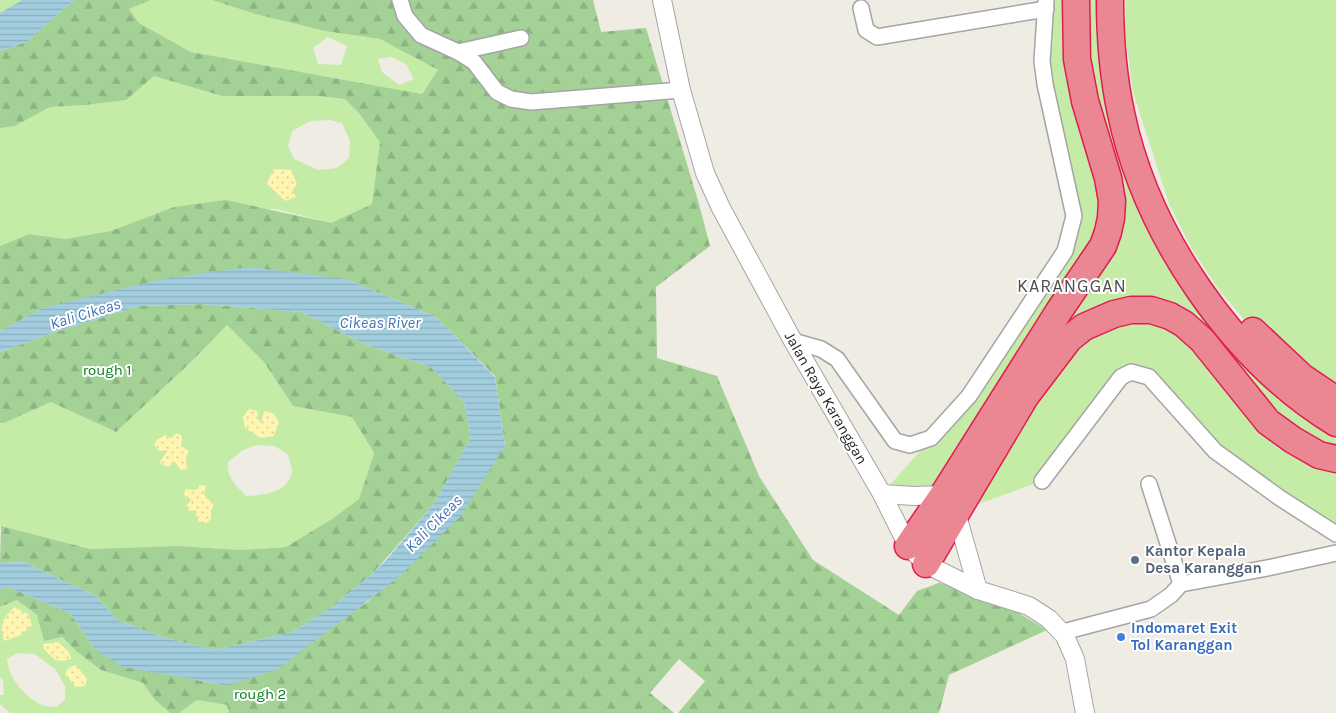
<svg xmlns="http://www.w3.org/2000/svg" width="1336" height="713" font-family="Karla,sans-serif">
	<style>
		.grass { fill: #c4eca6; fill-rule: evenodd }
		.forest { fill: url(#forest-firs) }
		.sand { fill: url(#sand-dots) }
		.water { fill: url(#water-rules) }
		.lines { fill: none; stroke-linecap: round; stroke-linejoin: round }
		.minor-casing { stroke: #a5a5a5; stroke-width: 18 }
		.tertiary-casing { stroke: #a5a5a5; stroke-width: 20 }
		.motorway-casing { stroke: #e21b52; stroke-width: 29 }
		.minor { stroke: #fff; stroke-width: 15 }
		.tertiary { stroke: #fff; stroke-width: 18 }
		.motorway { stroke: #eb8793; stroke-width: 26 }
		.service-dot { fill: #5c6f8a; stroke: #fff; stroke-width: 2 }
		.shop-dot { fill: #3f7fe0; stroke: #fff; stroke-width: 2 }
		.labels { text-anchor: middle; stroke-width: 4; stroke-linejoin: round; paint-order: stroke }
		.park-label { font-size: 15px; fill: #068119; stroke: #fff }
		.street-label { font-size: 15px; fill: #1e1e1e; stroke: #fff }
		.service-label { font-size: 15px; font-weight: bold; fill: #4e5e75; stroke: #fff; text-anchor: start }
		.shop-label { font-size: 15px; font-weight: bold; fill: #366cbe; stroke: #fff; text-anchor: start }
		.water-label { font-size: 16px; font-style: italic; fill: #4574b2; stroke: #fff }
		.quarter-label { font-size: 18px; letter-spacing: 1px; fill: #515151; stroke: #fff }
	</style>
	<defs>
		<pattern id="forest-firs" width="22" height="20" patternUnits="userSpaceOnUse" patternTransform="scale(1.25)"><rect width="22" height="20" fill="#a3d196"/><path d="M5 1l3.5 6h-7zM16 11l3.5 6h-7z" fill="#8cb381"/></pattern>
		<pattern id="sand-dots" width="8" height="8" patternUnits="userSpaceOnUse" patternTransform="scale(1.25)"><rect width="8" height="8" fill="#fff5b1"/><path d="M2 2h.1M6 6h.1" fill="none" stroke="#dad298" stroke-width="1.8" stroke-linecap="round"/></pattern>
		<pattern id="water-rules" width="6" height="5" patternUnits="userSpaceOnUse" patternTransform="scale(1.25)"><rect width="6" height="5" fill="#a1cddf"/><path d="M0 2.5h6" fill="none" stroke="#8ab0bf"/></pattern>
	</defs>
	<rect width="100%" height="100%" fill="#efece3"/>
	<g class="grass">
		<path d="M0,0h22l-22,13z"/>
		<path d="M151,0h61l43,14 70,17 55,8 58,31 -16,24 -231,-42 -52,-29 -10,-14zM328,37l19,9 -6,19 -23,-1 -5,-16zM391,57l15,7 8,15 -15,6 -17,-13 -4,-13z"/>
		<path d="M1047,0h63l3,68 76,207 147,148v111l-56,-36 -149,-126 -89,109 -86,31 -13,-17 -61,-1 87,-98 96,-146 9,-34 -29,-132z"/>
		<path d="M1126,0h210v400l-78,-64 -39,-46 -27,-41 -23,-45 -36,-112 -8,-59z"/>
		<path d="M154,76l68,20h96l28,3 12,13 22,30 -8,62 -41,19 -55,-14 -102,-2 -62,24 -47,8 -36,-5 -29,12v-118l15,-2 35,-19 36,-2 40,-5zM330,120l12,3 8,18 -1,17 -12,10 -19,2 -24,-11 -6,-13 4,-15 18,-10zM267,184h30l-12,16z"/>
		<path d="M227,325l37,37 29,44 59,11 22,36 -15,46 -27,20 -46,28 -45,3 -64,-4 -87,3 -90,-23v-103h4l47,-21 65,30 75,-70zM257,411l1,8 4,5v-8l12,20 -31,-19zM257,445l18,1 13,9c1,4 4,11 4,16 -3,22 -28,24 -46,25 -10,-10 -20,-19 -18,-34l15,-12zM195,490l16,20v9l-15,-3 1,-4 -5,-13 -6,-1 -2,-5z"/>
		<path d="M17,600l20,15 39,36 25,19 42,13 11,16 16,14h-160l-10,-9v-9h4l-1,-14 -3,-4v-70zM17,653l18,1 21,16 9,16v14l-9,7c-5,-1 -11,0 -16,-3 -16,-8 -31,-26 -33,-45z"/>
		<path d="M197,700l30,5 2,8h-50z"/>
	</g>
	<g class="forest">
		<path d="M74,0h77l-22,9 10,14 52,29 231,42 16,-24 -58,-31 -55,-8 -70,-17 -43,-14h381l8,32 45,-4 53,176 11,42 -54,41 1,71 60,18 42,100 54,84 86,55 18,-24 22,-8 51,13 57,34 -98,45 -10,38h-261l27,-32 -26,-22 -29,34 24,20h-445l-2,-8 -30,-5 -18,13h-9l-16,-14 -11,-16 -42,-13 -25,-19 -14,-14 -18,4 -7,-26 -20,-15 -17,7v-18l8,-2 62,26 25,36 97,30 34,7 140,-83 16,-14 123,-143 -10,-70 -59,-59 -90,-38 -303,29 -43,23v-85l29,-12 36,5 46,-8 63,-24 52,-7 105,23 41,-19 8,-62 -22,-30 -13,-13 -27,-3h-96l-68,-20 -28,24 -40,5 -36,2 -35,19 -15,2v-77l26,-9z"/>
		<path d="M202,304l99,8 66,33 64,22 33,35 7,36 -38,67 -59,67 -39,33 -42,27 -79,18 -52,-13 -45,-17 -21,-24 -73,-34 -23,1 1,-37 89,23 87,-3 64,4 45,-3 46,-28 27,-20 15,-46 -22,-36 -59,-11 -29,-44 -37,-37 -36,37 -75,70 -65,-30 -47,21h-4v-71l52,-19 87,-27z"/>
	</g>
	<g class="sand">
		<path d="M274,169l17,1 6,14 -5,5 4,8 -11,4 -18,-18z"/>
		<path d="M249,409l8,2 1,8 3,5 3,-13 9,2 6,9 -5,14 -13,2 -16,-10 -2,-11z"/>
		<path d="M177,433l5,3 -1,10 8,5 -3,6 1,12 -6,1 -6,-8 -7,5 -9,-4 9,-13 -9,1 -5,-6 3,-5 8,-5 6,3z"/>
		<path d="M200,485l6,1 -2,9 10,10 -3,5v9l-4,4 -8,-1 -3,-6 1,-4 -2,-2 -5,1 -4,-5 6,-7 -6,-1 -2,-5 2,-4 9,1z"/>
		<path d="M14,607l14,7 4,11 -11,10 -17,6c-4,-19 -2,-20 10,-34z"/>
		<path d="M58,642l11,10 2,7 -8,2 -8,-1 -11,-11 -1,-5z"/>
		<path d="M76,665l11,14 -2,7 -9,1 -11,-13 3,-6z"/>
	</g>
	<g class="water">
		<path d="M22,0h52l-48,42 -26,9v-38z"/>
		<path d="M248,267l98,12 90,38 59,60 10,69 -45,71 -61,60 -121,92 -52,17 -34,-7 -69,-12 -28,-18 -25,-36 -62,-26 -8,2v-26l23,-1 73,34 21,24 45,17 52,13 79,-18 42,-27 39,-33 13,-13 46,-54 38,-67 -7,-36 -33,-35 -64,-22 -66,-33 -99,-8 -63,2 -87,27 -52,19v-21l43,-23 119,-29z"/>
	</g>
	<g class="lines">
		<g class="minor-casing">
			<g id="minor">
				<path d="M400,0l5,16 16,19 37,17 16,10 23,30 14,7 20,3 150,-12"/>
				<path d="M861,8l5,22 11,7 169,-28"/>
				<path d="M458,52l63,-14"/>
				<path d="M793,341l28,8 16,10 58,82 15,4 21,-7 38,-42 96,-145 9,-35 -29,-132 -3,-23 4,-61"/>
				<path d="M1042,481l79,-104 10,-5 18,5 66,74 65,47 56,36"/>
				<path d="M1149,484l32,100"/>
				<path d="M1063,632l88,-23 20,-14 10,-11 91,-17 64,-14"/>
			</g>
		</g>
		<g class="tertiary-casing">
			<g id="tertiary">
				<path d="M662,0l19,90 24,83 16,35 72,133 89,153 26,52 18,18 52,26 51,16 20,13 16,17 10,23 10,54"/>
				<path d="M882,494l32,2 29,-1"/>
				<path d="M956,512l22,78"/>
			</g>
		</g>
		<g class="motorway-casing">
			<g id="motorway">
				<path d="M1110,0c0,38 3,76 11,113 25,120 110,246 215,310"/>
				<path d="M1253,331l49,46 34,23"/>
				<path d="M908,546l35,-51 116,-184 44,-65 5,-14 3,-14 1,-17 -4,-23 -23,-77 -8,-42 -1,-59"/>
				<path d="M926,564l99,-167 44,-58 15,-12 30,-13 17,-4h20l19,6 14,8 18,16 66,82 25,18 26,15 17,4"/>
			</g>
		</g>
		<use href="#minor" class="minor"/>
		<use href="#tertiary" class="tertiary"/>
		<use href="#motorway" class="motorway"/>
	</g>
	<circle class="service-dot" cx="1135" cy="560" r="5"/>
	<circle class="shop-dot" cx="1121" cy="637" r="5"/>
	<g class="labels">
		<g class="park-label">
			<text x="107" y="375">rough 1</text>
			<text x="260" y="699">rough 2</text>
		</g>
		<g class="street-label">
			<text transform="translate(826 398) rotate(60)" y="5">Jalan Raya Karanggan</text>
		</g>
		<g class="service-label">
			<text x="1145" y="556">Kantor Kepala<tspan x="1145" dy="17">Desa Karanggan</tspan></text>
		</g>
		<g class="shop-label">
			<text x="1131" y="633">Indomaret Exit<tspan x="1131" dy="17">Tol Karanggan</tspan></text>
		</g>
		<g class="water-label">
			<text transform="translate(85 313) rotate(-17)" y="6">Kali Cikeas</text>
			<text x="380" y="328">Cikeas River</text>
			<text transform="translate(433 523) rotate(-45)" y="6">Kali Cikeas</text>
		</g>
		<g class="quarter-label">
			<text x="1072" y="292">KARANGGAN</text>
		</g>
	</g>
</svg>
